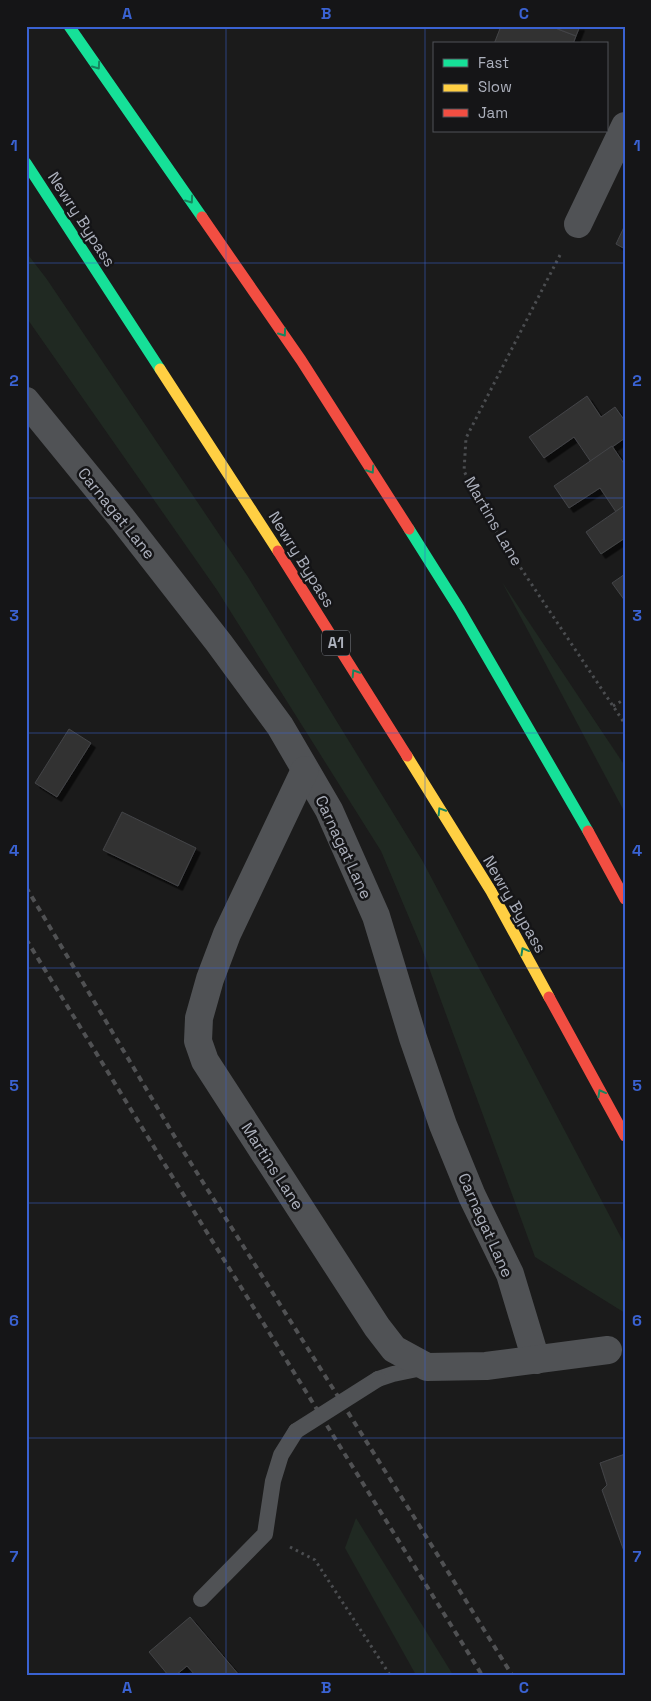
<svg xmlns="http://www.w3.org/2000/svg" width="651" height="1701" font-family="'Space Grotesk',sans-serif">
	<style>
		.green { fill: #202922 }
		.building { fill: #333; stroke: #434447; filter: url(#shadow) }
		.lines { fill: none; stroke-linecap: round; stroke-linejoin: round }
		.path { stroke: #4b4d50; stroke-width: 3; stroke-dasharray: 2.5 4; stroke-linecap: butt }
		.lane { stroke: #505255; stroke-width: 16 }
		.street { stroke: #505255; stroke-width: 28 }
		.fast { stroke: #16e098; stroke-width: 11 }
		.slow { stroke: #ffcf43; stroke-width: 11 }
		.jam { stroke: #f24e42; stroke-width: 11 }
		.rail { stroke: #505153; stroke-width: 4; stroke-dasharray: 6 5; stroke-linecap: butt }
		.lane-bridge { stroke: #505255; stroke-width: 16 }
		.oneway { stroke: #16855e }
		.grid { fill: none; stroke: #3a62d2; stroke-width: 1; stroke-opacity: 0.55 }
		.labels { text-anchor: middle; stroke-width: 5; stroke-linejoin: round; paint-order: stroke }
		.shield { fill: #151517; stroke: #7f828a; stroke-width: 1 }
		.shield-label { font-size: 15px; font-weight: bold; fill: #acb0bc }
		.street-label { font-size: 16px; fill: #acb0bc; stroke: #151517 }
		.neatline { fill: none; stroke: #3a62d2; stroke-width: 2 }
		.grid-label { font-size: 16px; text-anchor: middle; font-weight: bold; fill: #3a62d2 }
	</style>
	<defs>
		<filter id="shadow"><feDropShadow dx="4.5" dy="4.5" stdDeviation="0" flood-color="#0009"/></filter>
	</defs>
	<rect width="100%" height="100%" fill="#1b1b1b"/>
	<g class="green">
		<path d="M26,252l20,26 202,299 174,283 203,385v68l-90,-56 -114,-311 -40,-95 -164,-261 -191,-273z"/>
		<path d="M502,582l123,184v47z"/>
		<path d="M356,1518l97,157h-37l-71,-127z"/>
	</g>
	<g class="building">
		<path d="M501,26h49l26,10 -3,8h-79z"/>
		<path d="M550,26h30l-4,10z"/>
		<path d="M625,225v24l-9,-5z"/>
		<path d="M587,396l14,21 14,-10 10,14v17l-34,24 -17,-25 -30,21 -15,-21z"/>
		<path d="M612,446l13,19v40l-9,7 -16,-24 -31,20 -15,-22z"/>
		<path d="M625,505v33l-24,16 -15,-22z"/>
		<path d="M625,574v27l-13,-18z"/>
		<path d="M69,729l22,14 -34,54 -22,-14z"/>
		<path d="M122,812l74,36 -18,38 -75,-36z"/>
		<path d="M625,1454v100l-23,-64 5,-5 -7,-22z"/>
		<path d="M190,1617l49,58h-44l-8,-9 -11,9h-8l-19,-23z"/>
	</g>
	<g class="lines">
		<g class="path">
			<path d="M560,255l-94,183 -2,33 26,51 135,202"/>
			<path d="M613,706l12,-7"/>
			<path d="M290,1547l25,13 75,115"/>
		</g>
		<g class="lane">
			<path d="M378,1379l15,-5 34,-7"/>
			<path d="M201,1599l64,-65 8,-53 8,-26 15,-24"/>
		</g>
		<g class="street">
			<path d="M578,224l47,-98"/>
			<path d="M26,401l94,115 99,127 61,83 49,84 47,106 37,122 30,87 29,71 38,78 26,86"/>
			<path d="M305,770l-78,164 -17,45 -11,39 -1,23 7,20 172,266 17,22 33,18 59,-1 122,-16"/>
		</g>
		<g class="fast">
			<path d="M69,26l133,191"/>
			<path d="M26,163l134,206"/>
			<path d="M409,529l51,81 128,221"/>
		</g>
		<g class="slow">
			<path d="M160,369l118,182"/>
			<path d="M407,756l84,135 58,106"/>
		</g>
		<g class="jam">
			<path d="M202,217l99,143 108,169"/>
			<path d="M278,551l129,205"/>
			<path d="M588,831l37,68"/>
			<path d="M549,997l76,139"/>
		</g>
		<g class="rail">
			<path d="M26,887l156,262 232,368 98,158"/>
			<path d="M26,939l136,221 320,515"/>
		</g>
		<path class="lane-bridge" d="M296,1431l82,-52"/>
	</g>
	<defs><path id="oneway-chevron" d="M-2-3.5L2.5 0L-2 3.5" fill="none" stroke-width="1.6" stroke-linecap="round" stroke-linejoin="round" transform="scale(1.25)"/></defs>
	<g class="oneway">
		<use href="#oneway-chevron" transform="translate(97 66) rotate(55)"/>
		<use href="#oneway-chevron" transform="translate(190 200) rotate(55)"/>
		<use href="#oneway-chevron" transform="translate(283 333) rotate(55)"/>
		<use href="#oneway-chevron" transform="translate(371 470) rotate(57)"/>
		<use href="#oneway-chevron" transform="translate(355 673) rotate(-122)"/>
		<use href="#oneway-chevron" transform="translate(441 811) rotate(-122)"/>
		<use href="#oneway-chevron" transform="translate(524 951) rotate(-119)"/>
		<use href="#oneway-chevron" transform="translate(601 1093) rotate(-119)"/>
	</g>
	<path class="grid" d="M226,26v1649M425,26v1649M26,263h599M26,498h599M26,733h599M26,968h599M26,1203h599M26,1438h599"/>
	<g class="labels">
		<rect class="shield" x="322" y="630.5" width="28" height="25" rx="4"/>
		<g class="shield-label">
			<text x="336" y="648">A1</text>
		</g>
		<g class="street-label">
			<text transform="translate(82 219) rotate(57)" y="6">Newry Bypass</text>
			<text transform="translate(117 513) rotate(51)" y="6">Carnagat Lane</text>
			<text transform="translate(494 521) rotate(60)" y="6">Martins Lane</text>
			<text transform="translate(302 559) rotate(58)" y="6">Newry Bypass</text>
			<text transform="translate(344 847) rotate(65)" y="6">Carnagat Lane</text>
			<text transform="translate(515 904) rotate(60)" y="6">Newry Bypass</text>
			<text transform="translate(273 1166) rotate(57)" y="6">Martins Lane</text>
			<text transform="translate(486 1225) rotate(66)" y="6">Carnagat Lane</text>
		</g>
	</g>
	<rect width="651" height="1701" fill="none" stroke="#151517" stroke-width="55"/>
	<rect x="433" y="42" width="175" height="90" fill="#151517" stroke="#515359"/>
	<rect x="443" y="59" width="25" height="8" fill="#16e098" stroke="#515359"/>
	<text x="478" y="68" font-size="15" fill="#acb0bc">Fast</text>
	<rect x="443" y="84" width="25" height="8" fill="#ffcf43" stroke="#515359"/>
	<text x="478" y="92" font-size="15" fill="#acb0bc">Slow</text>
	<rect x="443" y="109" width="25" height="8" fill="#f24e42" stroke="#515359"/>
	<text x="478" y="118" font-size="15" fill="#acb0bc">Jam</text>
	<rect x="28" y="28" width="596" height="1646" class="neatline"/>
	<g class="grid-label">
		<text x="127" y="19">A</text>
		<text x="326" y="19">B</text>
		<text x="524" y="19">C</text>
		<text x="14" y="151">1</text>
		<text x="637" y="151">1</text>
		<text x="14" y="386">2</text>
		<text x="637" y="386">2</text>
		<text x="14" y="621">3</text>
		<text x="637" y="621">3</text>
		<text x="14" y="856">4</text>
		<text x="637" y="856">4</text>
		<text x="14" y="1091">5</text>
		<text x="637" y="1091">5</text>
		<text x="14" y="1326">6</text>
		<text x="637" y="1326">6</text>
		<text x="14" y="1562">7</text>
		<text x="637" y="1562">7</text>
		<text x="127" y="1693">A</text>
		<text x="326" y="1693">B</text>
		<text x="524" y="1693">C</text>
	</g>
</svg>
